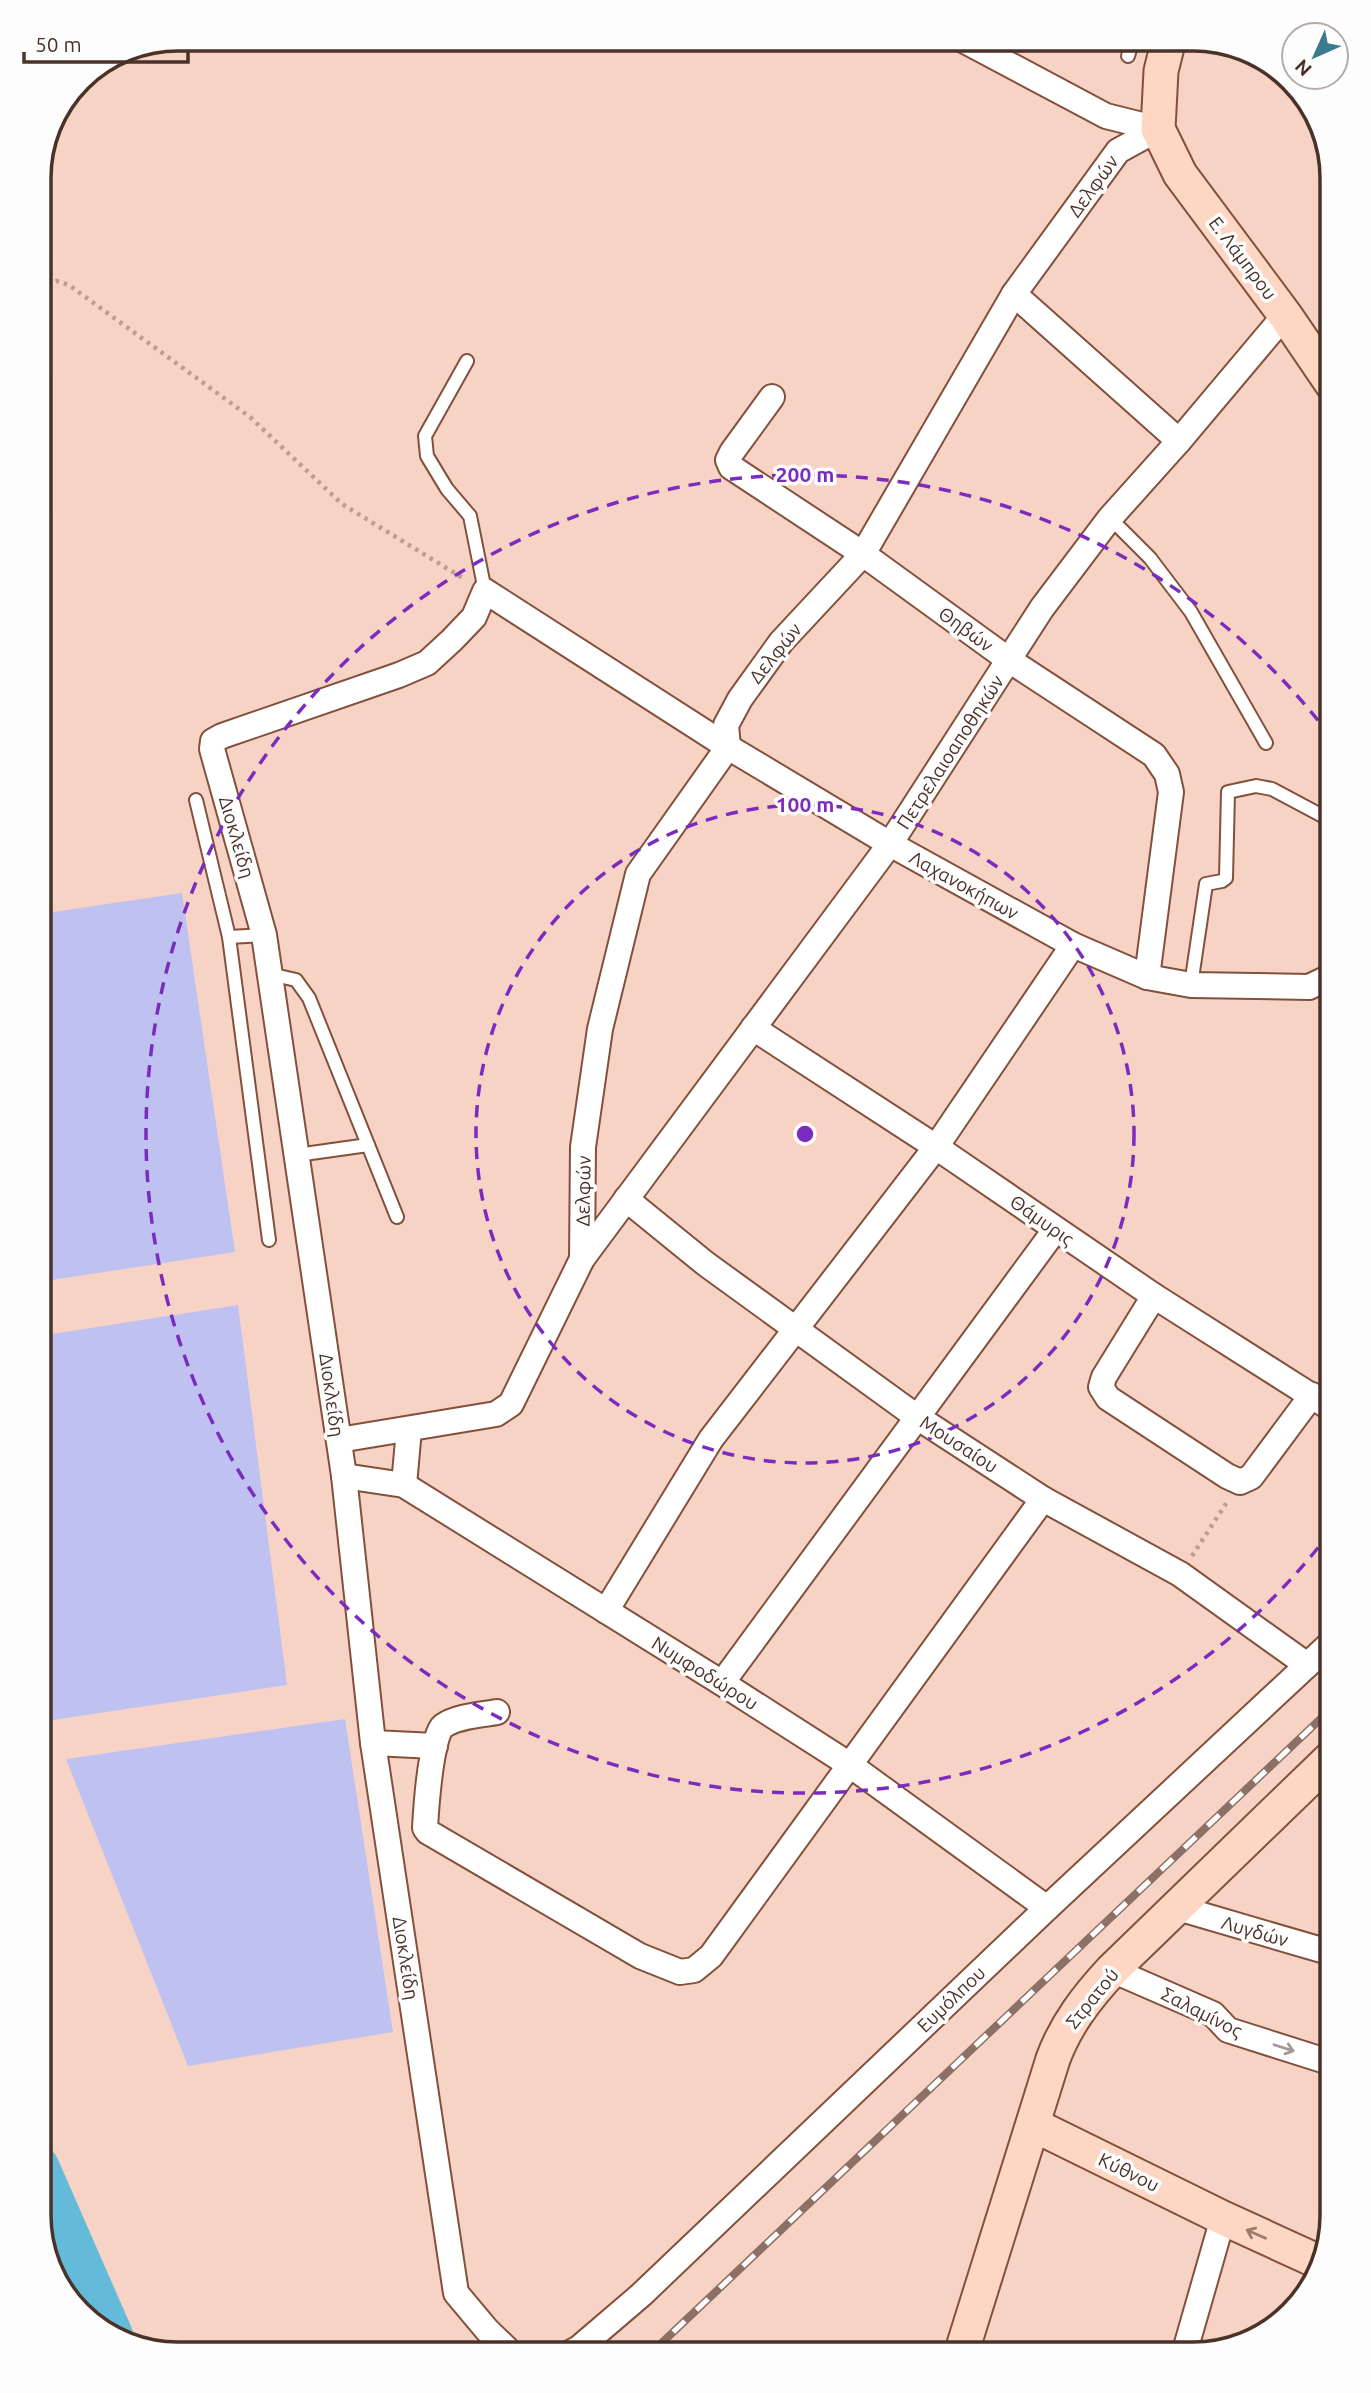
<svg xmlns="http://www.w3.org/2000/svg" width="1371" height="2393" font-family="Ubuntu,sans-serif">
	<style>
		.green { fill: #bfc2f1 }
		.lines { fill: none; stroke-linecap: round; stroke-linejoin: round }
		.river { stroke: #64bbd9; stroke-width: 40 }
		.lane-casing { stroke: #83503c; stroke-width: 16 }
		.street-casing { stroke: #83503c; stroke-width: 28 }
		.secondary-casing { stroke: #83503c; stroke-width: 37 }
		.path { stroke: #bd9d91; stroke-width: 4.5; stroke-dasharray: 3.5 5; stroke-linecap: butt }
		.lane { stroke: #fff; stroke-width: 12 }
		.street { stroke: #fff; stroke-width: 24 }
		.secondary { stroke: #fed6c4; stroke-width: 33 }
		.rail-casing { stroke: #8d7065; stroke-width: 8 }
		.rail { stroke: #fdfdfd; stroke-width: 5; stroke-dasharray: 16; stroke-linecap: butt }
		.oneway { stroke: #a49894 }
		.oneway2 { stroke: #9b7c6f }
		.ring { fill: none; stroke: #7b2cbf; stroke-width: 3.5; stroke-dasharray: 12 9 }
		.labels { text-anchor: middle; stroke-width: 7; stroke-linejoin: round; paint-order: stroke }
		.street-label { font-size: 19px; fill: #4a3229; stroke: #fdfdfd }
		.rim { fill: none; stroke: #4a3229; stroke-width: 3.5 }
		.centre { fill: #7b2cbf; stroke: #fdfdfd; stroke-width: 3.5 }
		.ring-label { font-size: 21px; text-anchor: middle; font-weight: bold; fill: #7b2cbf; stroke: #fdfdfd; stroke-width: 7; stroke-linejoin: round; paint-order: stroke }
	</style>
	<rect width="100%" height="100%" fill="#f7d3c5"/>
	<g class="green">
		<path d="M182,893l53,359 -196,30v-368z"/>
		<path d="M238,1305l49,380 -248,37v-386z"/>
		<path d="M345,1719l48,313 -205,34 -122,-307z"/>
	</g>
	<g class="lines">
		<path class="river" d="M39,2166l74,169"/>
		<g class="lane-casing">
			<g id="lane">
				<path d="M1128,56l5,-17"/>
				<path d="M467,361l-42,75 2,20 20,33 23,27 15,75"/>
				<path d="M1110,518l40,40 41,54 75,131"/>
				<path d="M196,800l33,137 40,303"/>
				<path d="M229,937l35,-2"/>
				<path d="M270,974l26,6 13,18 88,219"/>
				<path d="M1191,985l15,-101 16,-3 4,-3 2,-86 28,-6 16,3 60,32"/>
				<path d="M297,1155l71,-10"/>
			</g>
		</g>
		<g class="street-casing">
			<g id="street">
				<path d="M961,39l145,77 52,13"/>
				<path d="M1014,294l165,147"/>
				<path d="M772,397l-40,55 -4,8 3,7 132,87 146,106 145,95 13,19 4,18 -24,185"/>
				<path d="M753,1028l183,119 218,149 178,113"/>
				<path d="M626,1199l80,65 211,153 126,82 137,75 127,91"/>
				<path d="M582,1259l1,-112 17,-118 38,-155 90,-127 -2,-22 14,-26 41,-57 82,-88 151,-260 104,-143 40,-22"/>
				<path d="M1154,1296l-50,81 -3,10 7,11 119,78 13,6 11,-5 61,-82"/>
				<path d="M339,1440l157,-26 15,-10 71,-145 308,-415 152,-236 68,-90 69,-77 106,-126"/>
				<path d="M344,1476l60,9 318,198 128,82 197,143"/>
				<path d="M404,1485l5,-56"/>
				<path d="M606,1611l105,-172 225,-292 137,-202"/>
				<path d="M722,1683l333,-453"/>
				<path d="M497,1712c-16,3 -40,4 -54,14 -12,9 -17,84 -18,102l3,4 212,124 40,16 14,-2 17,-14 332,-457"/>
				<path d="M373,1743l62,3"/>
				<path d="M1178,1908l154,45"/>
				<path d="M1112,1970l101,44 15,16 104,33"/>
				<path d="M512,2354l-25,-24 -31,-37 -83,-550 -29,-267 -80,-541 -52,-186 1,-8 9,-5 177,-61 28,-12 25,-23 22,-23 11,-26 243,156 162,97 183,101 74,32 44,8 118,2 23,-11"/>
				<path d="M568,2354l11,-6 62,-53 406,-387 285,-266"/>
				<path d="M1184,2354l39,-136"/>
			</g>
		</g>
		<g class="secondary-casing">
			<g id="secondary">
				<path d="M1169,39l-8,32 -3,58 22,45 105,141 47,69"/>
				<path d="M1034,2125l189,93 96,44"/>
				<path d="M961,2354l92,-295c13,-35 34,-62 59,-89l220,-213"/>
			</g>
		</g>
		<g class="path">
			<path d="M48,285l9,-4 12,4 181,132 92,87 124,76"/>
			<path d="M1192,1556l37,-57"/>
		</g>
		<use href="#lane" class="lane"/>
		<use href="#street" class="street"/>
		<use href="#secondary" class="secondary"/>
		<g class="rail-casing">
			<path id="rail" d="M650,2354l682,-646"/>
		</g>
		<use href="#rail" class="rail"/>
	</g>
	<defs><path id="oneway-shaft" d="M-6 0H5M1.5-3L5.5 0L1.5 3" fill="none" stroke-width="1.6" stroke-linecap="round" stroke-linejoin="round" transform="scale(1.75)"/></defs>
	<use class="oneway" href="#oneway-shaft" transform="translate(1284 2048) rotate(18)"/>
	<use class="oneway2" href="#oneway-shaft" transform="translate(1256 2234) rotate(-156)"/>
	<g class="ring">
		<circle cx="805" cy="1134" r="329"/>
		<path d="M1331 1531A659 659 0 1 1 1331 737"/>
	</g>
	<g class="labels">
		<g class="street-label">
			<text transform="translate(1093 186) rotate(-54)" y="7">Δελφών</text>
			<text transform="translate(1243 258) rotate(53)" y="7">Ε. Λάμπρου</text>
			<text transform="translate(966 629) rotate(36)" y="7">Θηβών</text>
			<text transform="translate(775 653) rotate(-51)" y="7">Δελφών</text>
			<text transform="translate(950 752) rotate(-57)" y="7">Πετρελαιοαποθηκών</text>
			<text transform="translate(237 837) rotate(74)" y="7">Διοκλείδη</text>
			<text transform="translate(964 885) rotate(29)" y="7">Λαχανοκήπων</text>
			<text transform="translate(583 1191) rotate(-89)" y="7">Δελφών</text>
			<text transform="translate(1042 1220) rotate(35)" y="7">Θάμυρις</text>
			<text transform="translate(332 1395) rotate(82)" y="7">Διοκλείδη</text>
			<text transform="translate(959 1444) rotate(33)" y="7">Μουσαίου</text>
			<text transform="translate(705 1673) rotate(32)" y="7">Νυμφοδώρου</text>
			<text transform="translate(1255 1931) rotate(16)" y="7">Λυγδών</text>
			<text transform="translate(406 1958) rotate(81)" y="7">Διοκλείδη</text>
			<text transform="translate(1092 1998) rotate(-51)" y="7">Στρατού</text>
			<text transform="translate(951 1999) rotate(-44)" y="7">Ευμόλπου</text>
			<text transform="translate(1202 2012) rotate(27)" y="7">Σαλαμίνος</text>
			<text transform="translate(1129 2172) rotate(26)" y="7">Κύθνου</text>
		</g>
	</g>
	<path d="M0 0H1371V2393H0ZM178 51H1193A127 127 0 0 1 1320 178V2215A127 127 0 0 1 1193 2342H178A127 127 0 0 1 51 2215V178A127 127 0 0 1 178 51Z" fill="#fdfdfd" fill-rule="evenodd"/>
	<path class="rim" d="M178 51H1193A127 127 0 0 1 1320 178V2215A127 127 0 0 1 1193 2342H178A127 127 0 0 1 51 2215V178A127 127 0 0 1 178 51Z"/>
	<circle cx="805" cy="1134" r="10" class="centre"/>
	<g class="ring-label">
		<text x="805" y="482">200 m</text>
		<text x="805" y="812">100 m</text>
	</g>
	<g transform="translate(1315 56) rotate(225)"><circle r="33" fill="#fdfdfd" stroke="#b5aca8" stroke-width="2"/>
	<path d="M0-5L12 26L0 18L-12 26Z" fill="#3b7a8f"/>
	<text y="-10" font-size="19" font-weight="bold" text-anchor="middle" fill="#4a3229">N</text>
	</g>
	<path d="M24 52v10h164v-10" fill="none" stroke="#4a3229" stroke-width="3.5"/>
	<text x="35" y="52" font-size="21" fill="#4a3229" stroke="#fdfdfd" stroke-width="5" paint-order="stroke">50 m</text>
</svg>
